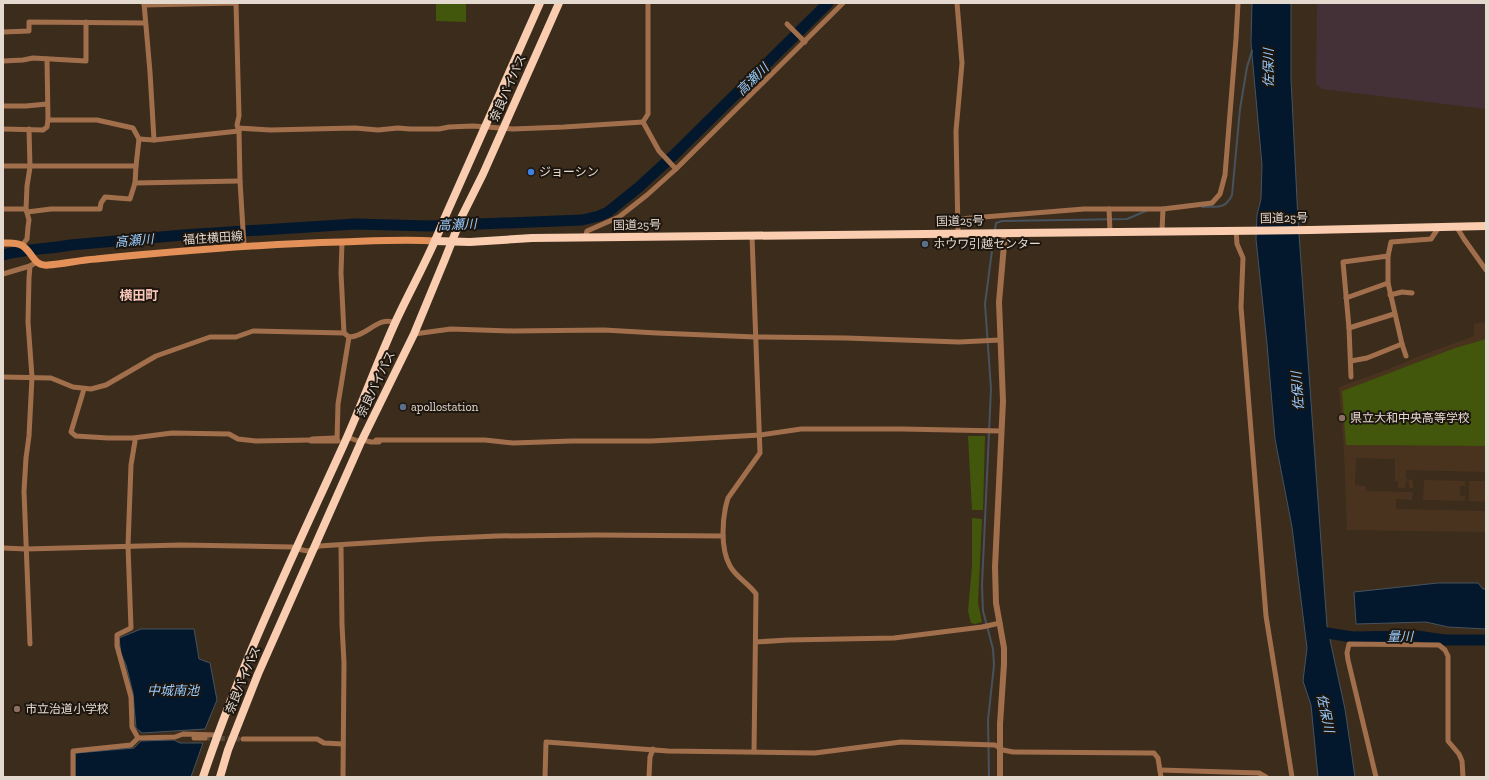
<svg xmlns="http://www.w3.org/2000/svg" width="1489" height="780" font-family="'Zilla Slab','Noto Sans JP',serif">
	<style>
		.commercial { fill: #443138 }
		.built { fill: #49331f }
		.green { fill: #42570b }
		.water { fill: #03182c; stroke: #46525d }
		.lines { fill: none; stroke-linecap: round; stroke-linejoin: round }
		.stream { stroke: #46525d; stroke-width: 2 }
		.river { stroke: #03182c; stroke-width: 11 }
		.minor-tunnel { stroke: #554637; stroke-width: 5; stroke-dasharray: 5 2.5; stroke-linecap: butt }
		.minor { stroke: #a26f4c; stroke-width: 5 }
		.tertiary { stroke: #a26f4c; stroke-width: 6 }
		.secondary { stroke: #e39158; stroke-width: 7 }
		.trunk { stroke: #facdb0; stroke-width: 8 }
		.shop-dot { fill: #3f7fe0; stroke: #1d160f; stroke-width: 1.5 }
		.service-dot { fill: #5c6f8a; stroke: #1d160f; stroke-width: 1.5 }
		.education-dot { fill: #8d6e63; stroke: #1d160f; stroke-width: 1.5 }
		.labels { text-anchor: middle; stroke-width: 4; stroke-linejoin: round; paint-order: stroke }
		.street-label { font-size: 12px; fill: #e4d9cf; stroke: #1d160f }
		.poi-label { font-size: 12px; fill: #e4d9cf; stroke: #1d160f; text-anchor: start }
		.water-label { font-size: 13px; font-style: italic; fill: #97cbfe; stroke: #1d160f }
		.neighbourhood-label { font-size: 13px; font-weight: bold; fill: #f8c7b8; stroke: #1d160f }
	</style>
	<rect width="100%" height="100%" fill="#3c2c1c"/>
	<path class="commercial" d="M1317,3h169v106l-164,-20 -6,-5z"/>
	<g class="built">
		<path d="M1486,322v17l-31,9 -113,43 13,54 131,1v26l-80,-2v9l7,1v8h-4v-6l-3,-1 -1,7h-7v-7h-3v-22l-39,-1 -1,27 11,1v5l47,1 -1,8 -16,-1v10l89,2 1,-9 -17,-1v-20h17v51l-139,-2 -3,-78 -5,-65 50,-18 28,-12 57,-21v-12z"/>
		<path d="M1424,480l41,1v5h-5v10h5v5l-42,-1z"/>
	</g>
	<g class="green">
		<path d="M436,3h30v19l-30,-1z"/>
		<path d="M1486,339v107l-140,-1 -4,-54 113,-43z"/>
		<path d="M968,436h17l-2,74h-11z"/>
		<path d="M972,518l10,1 -4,84 4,19 -7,2 -4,-1 -3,-12 4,-44z"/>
	</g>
	<g class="water">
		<path d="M1252,3h39v76l7,141 29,406 18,83 10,68h-37l-7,-72 -8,-24 4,-33 -15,-121 -17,-88 -8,-95 -11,-105 1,-24 4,-16 1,-34 -11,-122z"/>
		<path d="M1438,583h40l5,6h3v40l-38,-2 -22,-5 -70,2 -2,-32z"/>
		<path d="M141,629h53l5,30 11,4 7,37 -12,29 -63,4 -6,-5 -3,-35 -7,-28 -5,-11 -2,-16z"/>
		<path d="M174,740l6,3h23l-12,34h-116v-23l2,-1 57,-5 7,-7z"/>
	</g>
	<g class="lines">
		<g class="stream">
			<path d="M1202,207c15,-1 23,3 30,-12l8,-86 7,-42 5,-16"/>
			<path d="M995,230l1,-7 6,-2 125,-2 19,-8"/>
			<path d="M989,777l-1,-57 6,-55 -1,-16 -10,-38 -1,-26 9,-196 -6,-85 9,-69"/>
		</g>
		<g class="river">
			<path d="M3,255c22,-6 46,-6 68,-10l112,-10 172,-11 74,2 153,-6 17,-4 9,-4 31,-25 36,-33 153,-151"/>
			<path d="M1315,631l37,6 65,-1 28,4h41"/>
		</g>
		<path class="minor-tunnel" d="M205,738l38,1"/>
		<g class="minor">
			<path d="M144,3l6,69 4,68"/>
			<path d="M957,3l5,60 -6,68 2,102"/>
			<path d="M144,5l92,-2 3,113 -2,9 2,6 1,50 4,65"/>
			<path d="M787,24l18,18"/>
			<path d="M3,32l26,-1v-9l116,1"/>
			<path d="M3,61l20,-1 10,-2 53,3v-39"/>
			<path d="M3,106h23l21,-2"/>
			<path d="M643,122l5,-8v-111"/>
			<path d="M643,122l16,29 17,18"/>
			<path d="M238,128l32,2 85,-2 23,2 20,-2 12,1h29l10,-2 24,-1 40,3 51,-2 79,-5"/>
			<path d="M3,129l40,1 4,-3 1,-7"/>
			<path d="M139,139l15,1 85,-9"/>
			<path d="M3,166h133l3,-27 -6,-11 -36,-8h-49l-1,-61"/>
			<path d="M135,183l1,-17"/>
			<path d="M3,209h23"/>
			<path d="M1109,209l1,22"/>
			<path d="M27,212l24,-3h49l1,-6 4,-6 25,2 5,-16 105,-2"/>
			<path d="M959,219l125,-10h79l49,-6 8,-9 5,-19 11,-136 2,-36"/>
			<path d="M1456,226l8,13 22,31"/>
			<path d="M1236,230l1,14 6,14 -2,49 25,309 26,161"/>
			<path d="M1162,231l1,-22"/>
			<path d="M752,236l8,217 -32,45c-6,19 -8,50 2,68 6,11 19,18 26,28l-2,158"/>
			<path d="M585,238l2,-7 32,-14 28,-22 29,-26 167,-166"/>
			<path d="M342,242l-1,31 3,60"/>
			<path d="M22,245l5,-6 1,-12 1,-7 -3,-11 1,-23 3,-19 -1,-38"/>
			<path d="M1388,256l3,-14 40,-3 8,-12"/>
			<path d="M3,274l27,-8"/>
			<path d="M1390,295l12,-3 10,1"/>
			<path d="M1346,298l42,-15"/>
			<path d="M1349,328l45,-14"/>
			<path d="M414,334l37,-5 62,2 91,-1 53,3 98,4 91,1 113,4 41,-2"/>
			<path d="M1402,344l4,12"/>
			<path d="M1351,361l16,-3 35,-14 -14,-61v-27l-45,6 6,66 2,49"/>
			<path d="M3,377l48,1 22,9 18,2 15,-4 50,-29 54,-19h26l17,-6 91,2 5,4c17,0 30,-22 46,-14"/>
			<path d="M84,389l-13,43 5,4 32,2h25l39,-5 57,1 9,5 18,2 56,-1"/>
			<path d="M347,437l14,5"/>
			<path d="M334,438l-22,1 -1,2h27"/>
			<path d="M337,440l1,-36 11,-67"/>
			<path d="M363,440l8,2h8"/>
			<path d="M376,440h109l28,3 59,-2h79l39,-2 70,-4 41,-6h101l99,2"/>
			<path d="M135,441l-4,24 -3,81 3,82 -14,7v11l14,51 1,30 6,11"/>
			<path d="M341,546l1,79 2,38 -1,114"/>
			<path d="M3,548l23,1 154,-4 112,2c12,3 16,7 27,-1l110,-7 68,-3 100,-1 126,1"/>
			<path d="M756,642l32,-2 106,-2 88,-11 18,-4"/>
			<path d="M30,644l-6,-153 2,-33 3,-22 3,-59 -4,-55 1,-44 1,-12 7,-4"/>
			<path d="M194,738h11"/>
			<path d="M243,739h74l7,4 19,1"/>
			<path d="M1160,770l99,3 7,4"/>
			<path d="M73,777v-26l58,-6 7,-7 37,-1 8,-3 34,1"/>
			<path d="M545,777l1,-35 122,9 147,2 86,-11 94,3 8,5 10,2 136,1h5l4,5 3,19"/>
			<path d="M649,777l1,-20 3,-8"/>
			<path d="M1376,777l-28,-117 -1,-7 2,-9 90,1 6,5 3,6v85l11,13 3,7 1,16"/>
		</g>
		<path class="tertiary" d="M1000,777v-53l4,-60v-16l-8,-45 -1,-36 8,-166 -4,-99 6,-69"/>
		<path class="secondary" d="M3,243c6,0 13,-1 18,2 11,5 12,22 27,20 16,-1 32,-5 48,-6 82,-8 164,-15 245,-17 32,-1 63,-3 94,-1"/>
		<g class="trunk">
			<path d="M435,241l35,1 62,-4 778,-8 176,-4"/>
			<path d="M203,777c38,-114 91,-223 141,-333 18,-40 33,-81 51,-121 16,-35 36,-69 50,-106l95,-214"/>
			<path d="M220,777l8,-27 30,-76 103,-232 53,-108 31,-75 17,-43 21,-42 76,-171"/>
		</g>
	</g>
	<circle class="shop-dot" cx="531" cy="172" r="4"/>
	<g class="service-dot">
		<circle cx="925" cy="244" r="4"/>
		<circle cx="403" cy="407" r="4"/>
	</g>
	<g class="education-dot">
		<circle cx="1342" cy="418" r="4"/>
		<circle cx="17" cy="709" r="4"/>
	</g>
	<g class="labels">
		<g class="street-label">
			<text transform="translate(508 88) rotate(-66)" y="4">奈良バイパス</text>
			<text transform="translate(1284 218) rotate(-1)" y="4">国道25号</text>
			<text transform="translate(960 221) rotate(-1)" y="4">国道25号</text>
			<text transform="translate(637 225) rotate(-1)" y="4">国道25号</text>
			<text transform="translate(213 238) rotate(-4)" y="4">福住横田線</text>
			<text transform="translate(376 384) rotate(-64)" y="4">奈良バイパス</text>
			<text transform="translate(243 680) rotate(-67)" y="4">奈良バイパス</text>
		</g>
		<g class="poi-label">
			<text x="539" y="176">ジョーシン</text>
			<text x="933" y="248">ホウワ引越センター</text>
			<text x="411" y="411">apollostation</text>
			<text x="1350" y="422">県立大和中央高等学校</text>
			<text x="25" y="713">市立治道小学校</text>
		</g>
		<g class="water-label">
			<text transform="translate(1268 68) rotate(-90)" y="5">佐保川</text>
			<text transform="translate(752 79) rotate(-45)" y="5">高瀬川</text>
			<text transform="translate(457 224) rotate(-2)" y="5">高瀬川</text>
			<text transform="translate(134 240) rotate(-5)" y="5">高瀬川</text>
			<text transform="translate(1297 391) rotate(-94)" y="5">佐保川</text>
			<text x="1400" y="641">量川</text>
			<text x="173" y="695">中城南池</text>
			<text transform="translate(1326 713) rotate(78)" y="5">佐保川</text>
		</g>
		<g class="neighbourhood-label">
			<text x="139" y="300">横田町</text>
		</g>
	</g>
	<rect width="1489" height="780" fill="none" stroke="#e4d9cf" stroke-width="8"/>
</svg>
